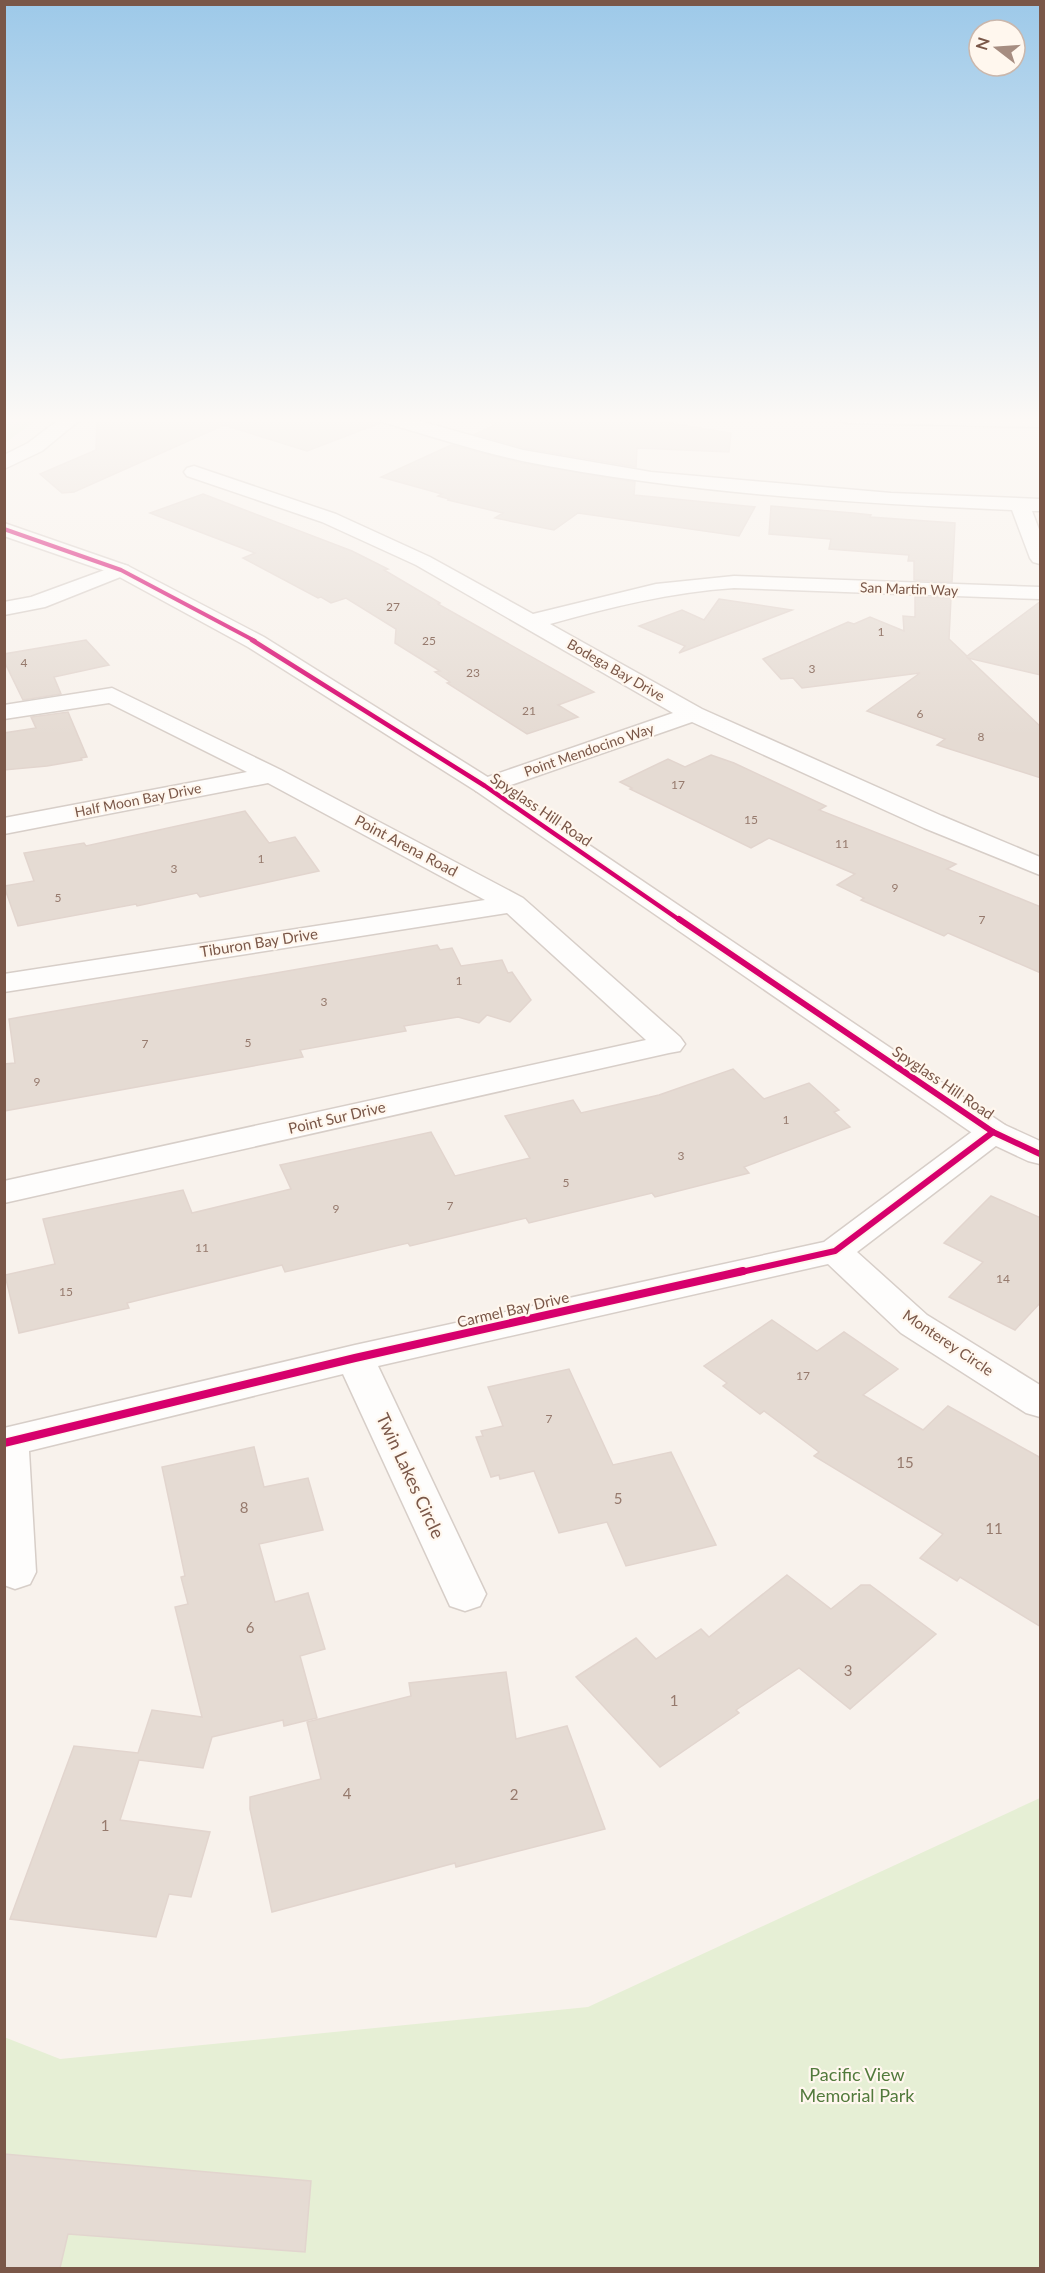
<svg xmlns="http://www.w3.org/2000/svg" width="1045" height="2273" font-family="Lato,sans-serif">
	<style>
		.green { fill: #e6efd5 }
		.building { fill: #e5dbd3; stroke: #e2d5ce; stroke-width: 1.5 }
		.lines { fill: none; stroke-linecap: round; stroke-linejoin: round }
		.minor-casing { stroke: #d7cec8; stroke-width: 3 }
		.tertiary-casing { stroke: #d7cec8; stroke-width: 3 }
		.secondary-casing { stroke: #d8cec8; stroke-width: 3 }
		.minor { fill: #fefdfc; fill-rule: evenodd }
		.tertiary { fill: #fefdfc; fill-rule: evenodd }
		.secondary { fill: #fefdfc; fill-rule: evenodd }
		.cycleway-far3-casing { stroke: #fff7ee; stroke-width: 6 }
		.cycleway-far2-casing { stroke: #fff7ee; stroke-width: 8 }
		.cycleway-far1-casing { stroke: #fff7ee; stroke-width: 10 }
		.cycleway-casing { stroke: #fff7ee; stroke-width: 11 }
		.cycleway-far3 { stroke: #d6006c; stroke-width: 4 }
		.cycleway-far2 { stroke: #d6006c; stroke-width: 4.5 }
		.cycleway-far1 { stroke: #d6006c; stroke-width: 6 }
		.cycleway { stroke: #d6006c; stroke-width: 8 }
		.labels { text-anchor: middle; stroke-width: 4.5; stroke-linejoin: round; paint-order: stroke }
		.number-label { font-size: 12px; fill: #967a6d }
		.far-street-label { font-size: 14px; fill: #7a5748; stroke: #fff7ee }
		.street-label { font-size: 15px; fill: #7a5748; stroke: #fff7ee }
		.near-number-label { font-size: 15px; fill: #967a6d }
		.near-street-label { font-size: 18px; fill: #7a5748; stroke: #fff7ee }
		.near-park-label { font-size: 18px; fill: #527a3c; stroke: #fff7ee }
	</style>
	<rect width="100%" height="100%" fill="#f8f2ec"/>
	<g class="green">
		<path d="M5,418h34l-34,25z"/>
		<path d="M1040,1798v470h-1035l-1,-231 56,22 528,-52z"/>
	</g>
	<g class="building">
		<path d="M97,418h280l3,5 -73,28 -83,-26 -150,67 -12,1 -22,-19 56,-24z"/>
		<path d="M490,418h150l91,15 -2,19 -92,-4 -1,19 -112,-19 -49,-14 18,-8z"/>
		<path d="M451,445l71,18 113,19 -1,13 121,12 -16,29 -161,-23 -24,17 -59,-12 8,-5 -55,-13 1,-1 -11,-3 4,-2 -61,-17z"/>
		<path d="M203,494l149,57 36,18 -4,1 56,33 -2,1 156,88 -36,13 20,12 -51,17 -80,-51 3,-1 -15,-10 5,-1 -45,-28 1,-14 -50,-31 -15,5 -10,-6 -3,1 -75,-40 12,-5 -105,-40z"/>
		<path d="M771,506l82,7 18,2 -1,2 85,6 -3,59 -38,-2v-19h-6l1,-6 -80,-6 2,-10 -62,-5z"/>
		<path d="M915,597l36,1 -2,41 18,17 74,-55v74l-73,-17 73,69v51l-104,-33 8,-6 -78,-28 53,-38 -118,15 -9,-10 -12,1 -18,-20 85,-37 6,2 16,-7 34,14 -1,-15 12,1z"/>
		<path d="M719,599l73,11 -113,43 6,-7 -46,-20 43,-16 22,10z"/>
		<path d="M86,640l23,25 -55,12 7,17 -38,6 -19,-39v-7z"/>
		<path d="M68,712l19,45 -6,1 1,2 -35,6 -43,4v-37l32,-5 -5,-11z"/>
		<path d="M711,755l23,8 92,43 -7,4 137,54 -9,5 94,38v66l-93,-40 -4,3 -83,-36 3,-2 -27,-13 18,-11 -86,-36 -18,10 -121,-59 2,-1 -12,-6 48,-23 17,8z"/>
		<path d="M245,811l24,32 26,-6 24,34 -119,26 -3,-4 -60,13 -1,-2 -118,22 -14,-40 30,-5 -10,-28 60,-10 2,3z"/>
		<path d="M437,945l3,5 12,-2 9,18 41,-6 6,13 4,-1 19,28 -21,22 -23,-7 -8,8 -21,-6 -54,9 2,5 -106,19 3,7 -299,54v-47l11,-1 -6,-44z"/>
		<path d="M733,1069l31,30 45,-16 30,27 -5,2 16,15 -106,40 5,6 -94,24 -3,-4 -123,30 -3,-5 -116,28 -2,-3 -123,29 -3,-7 -155,38 2,5 -110,25 -14,-58 50,-11 -12,-45 140,-29 9,23 99,-24 -11,-24 151,-33 24,44 75,-18 -25,-42 68,-16 8,13 78,-18z"/>
		<path d="M991,1196l50,22v84l-26,28 -66,-33 34,-35 -39,-19z"/>
		<path d="M772,1320l45,31 27,-19 54,37 -35,26 60,35 25,-24 93,52v169l-81,-50 -3,4 -37,-23 23,-24 -129,-78 5,-4 -55,-41 -4,3 -37,-28 4,-3 -23,-17z"/>
		<path d="M569,1369l44,96 58,-13 45,93 -90,21 -19,-44 -48,11 -25,-62 -34,8 -1,-4 -8,2 -15,-40 7,-1 -2,-5 22,-5 -15,-39z"/>
		<path d="M254,1447l10,40 44,-9 15,52 -64,14 16,58 33,-9 17,56 -25,7 17,62 -33,8 -1,-6 -71,17 -9,31 -64,-8 -19,60 90,12 -19,65 -22,-3 -13,43 -146,-18 64,-173 64,7 14,-43 50,7 -27,-110 13,-3 -7,-27 4,-1 -23,-109z"/>
		<path d="M787,1575l44,34 30,-24h9l66,49 -86,75 -51,-41 -63,42 3,3 -79,54 -84,-90 60,-39 20,21 45,-30 8,8z"/>
		<path d="M506,1672l10,67 51,-13 38,103 -149,38 -1,-4 -183,49 -22,-103v-12l71,-18 -14,-57 104,-26 -2,-13z"/>
		<path d="M4,2154l307,27 -6,71 -237,-18 -8,34h-56z"/>
	</g>
	<g class="lines">
		<g class="minor-casing">
			<g id="minor">
				<path d="M379,418h30l114,32 128,22 240,21 149,6v12h-8l8,21v32l-7,-2 -3,-4 -18,-48c-164,-7 -329,-17 -490,-49 -47,-10 -94,-26 -140,-39z"/>
				<path d="M839,418h201v9l-192,-4 -6,-1z"/>
				<path d="M194,466l142,48 94,43 103,57 123,-30 78,-8 306,11v12l-306,-11c-63,4 -123,19 -184,36l152,85 240,107 98,41v18l-116,-47 -232,-106 -198,69 -9,3 -9,-3 -4,-5 4,-5 197,-68 -257,-148 -94,-43 -135,-46 -3,-4 3,-4z"/>
				<path d="M121,564l7,2 4,4 -4,4 -83,33 -41,8v-13l27,-5z"/>
				<path d="M112,688l169,82 242,128 157,139 5,7 -5,7 -11,2 -665,150v-22l642,-141 -139,-127 -503,79v-18l481,-74 -217,-117 -264,51v-16l243,-46 -138,-69 -105,16v-14z"/>
				<path d="M993,1122l12,3 4,7 -4,7 -148,113 70,63 113,70v32l-14,-4 -125,-80 -73,-69 -450,102 108,228 -6,12 -15,5 -15,-5 -107,-232 -314,77 7,121 -6,12 -15,5 -11,-4v-157l351,-83 469,-103 157,-117z"/>
			</g>
		</g>
		<g class="tertiary-casing">
			<path id="tertiary" d="M61,418h21l-40,33 -38,18v-14l24,-12z"/>
		</g>
		<g class="secondary-casing">
			<path id="secondary" d="M4,523l124,43 136,71 230,144 511,344 35,16v23l-12,-3 -47,-22 -505,-348 -228,-144 -134,-73 -110,-38z"/>
		</g>
		<use href="#minor" class="minor"/>
		<use href="#tertiary" class="tertiary"/>
		<use href="#secondary" class="secondary"/>
		<g class="cycleway-far3-casing">
			<path id="cycleway-far3" d="M4,529l117,41 134,71"/>
		</g>
		<g class="cycleway-far2-casing">
			<path id="cycleway-far2" d="M252,640l233,146 196,135"/>
		</g>
		<g class="cycleway-far1-casing">
			<g id="cycleway-far1">
				<path d="M679,919l314,213 47,22"/>
				<path d="M737,1273l98,-22 158,-119"/>
			</g>
		</g>
		<g class="cycleway-casing">
			<path id="cycleway" d="M4,1443l351,-85 388,-87"/>
		</g>
		<use href="#cycleway-far3" class="cycleway-far3"/>
		<use href="#cycleway-far2" class="cycleway-far2"/>
		<use href="#cycleway-far1" class="cycleway-far1"/>
		<use href="#cycleway" class="cycleway"/>
	</g>
	<linearGradient id="sky" x2="0" y2="1"><stop stop-color="#9dc9e9"/><stop offset="0.57" stop-color="#fcf9f6"/><stop offset="1" stop-color="#fcf9f6" stop-opacity="0"/></linearGradient>
	<rect width="1045" height="736" fill="url(#sky)"/>
	<g class="labels">
		<g class="number-label">
			<text x="393" y="611">27</text>
			<text x="881" y="636">1</text>
			<text x="429" y="645">25</text>
			<text x="24" y="667">4</text>
			<text x="812" y="673">3</text>
			<text x="473" y="677">23</text>
			<text x="529" y="715">21</text>
			<text x="920" y="718">6</text>
			<text x="981" y="741">8</text>
			<text x="678" y="789">17</text>
			<text x="751" y="824">15</text>
			<text x="842" y="848">11</text>
			<text x="261" y="863">1</text>
			<text x="174" y="873">3</text>
			<text x="895" y="892">9</text>
			<text x="58" y="902">5</text>
			<text x="982" y="924">7</text>
			<text x="459" y="985">1</text>
			<text x="324" y="1006">3</text>
			<text x="248" y="1047">5</text>
			<text x="145" y="1048">7</text>
			<text x="37" y="1086">9</text>
			<text x="786" y="1124">1</text>
			<text x="681" y="1160">3</text>
			<text x="566" y="1187">5</text>
			<text x="450" y="1210">7</text>
			<text x="336" y="1213">9</text>
			<text x="202" y="1252">11</text>
			<text x="1003" y="1283">14</text>
			<text x="66" y="1296">15</text>
			<text x="803" y="1380">17</text>
			<text x="549" y="1423">7</text>
		</g>
		<g class="far-street-label">
			<text transform="translate(909 589) rotate(2)" y="5">San Martin Way</text>
			<text transform="translate(616 670) rotate(30)" y="5">Bodega Bay Drive</text>
			<text transform="translate(589 750) rotate(-19)" y="5">Point Mendocino Way</text>
			<text transform="translate(138 800) rotate(-11)" y="5">Half Moon Bay Drive</text>
		</g>
		<g class="street-label">
			<text transform="translate(541 810) rotate(34)" y="5">Spyglass Hill Road</text>
			<text transform="translate(406 846) rotate(28)" y="5">Point Arena Road</text>
			<text transform="translate(259 943) rotate(-9)" y="5">Tiburon Bay Drive</text>
			<text transform="translate(943 1083) rotate(34)" y="5">Spyglass Hill Road</text>
			<text transform="translate(337 1118) rotate(-13)" y="5">Point Sur Drive</text>
			<text transform="translate(513 1310) rotate(-13)" y="5">Carmel Bay Drive</text>
			<text transform="translate(948 1343) rotate(34)" y="5">Monterey Circle</text>
		</g>
		<g class="near-number-label">
			<text x="905" y="1468">15</text>
			<text x="618" y="1504">5</text>
			<text x="244" y="1513">8</text>
			<text x="994" y="1534">11</text>
			<text x="250" y="1633">6</text>
			<text x="848" y="1676">3</text>
			<text x="674" y="1706">1</text>
			<text x="347" y="1799">4</text>
			<text x="514" y="1800">2</text>
			<text x="105" y="1831">1</text>
		</g>
		<g class="near-street-label">
			<text transform="translate(410 1476) rotate(65)" y="6">Twin Lakes Circle</text>
		</g>
		<g class="near-park-label">
			<text x="857" y="2081">Pacific View<tspan x="857" dy="21">Memorial Park</tspan></text>
		</g>
	</g>
	<rect width="1045" height="2273" fill="none" stroke="#7a5748" stroke-width="12"/>
	<g transform="translate(997 48) rotate(287)"><circle r="28" fill="#fff7ee" stroke="#cab7ac" stroke-width="1.5"/>
	<path d="M0-4.5L10 22L0 15L-10 22Z" fill="#a68d81"/>
	<text y="-9" font-size="16" font-weight="bold" text-anchor="middle" fill="#7a5748">N</text>
	</g>
</svg>
